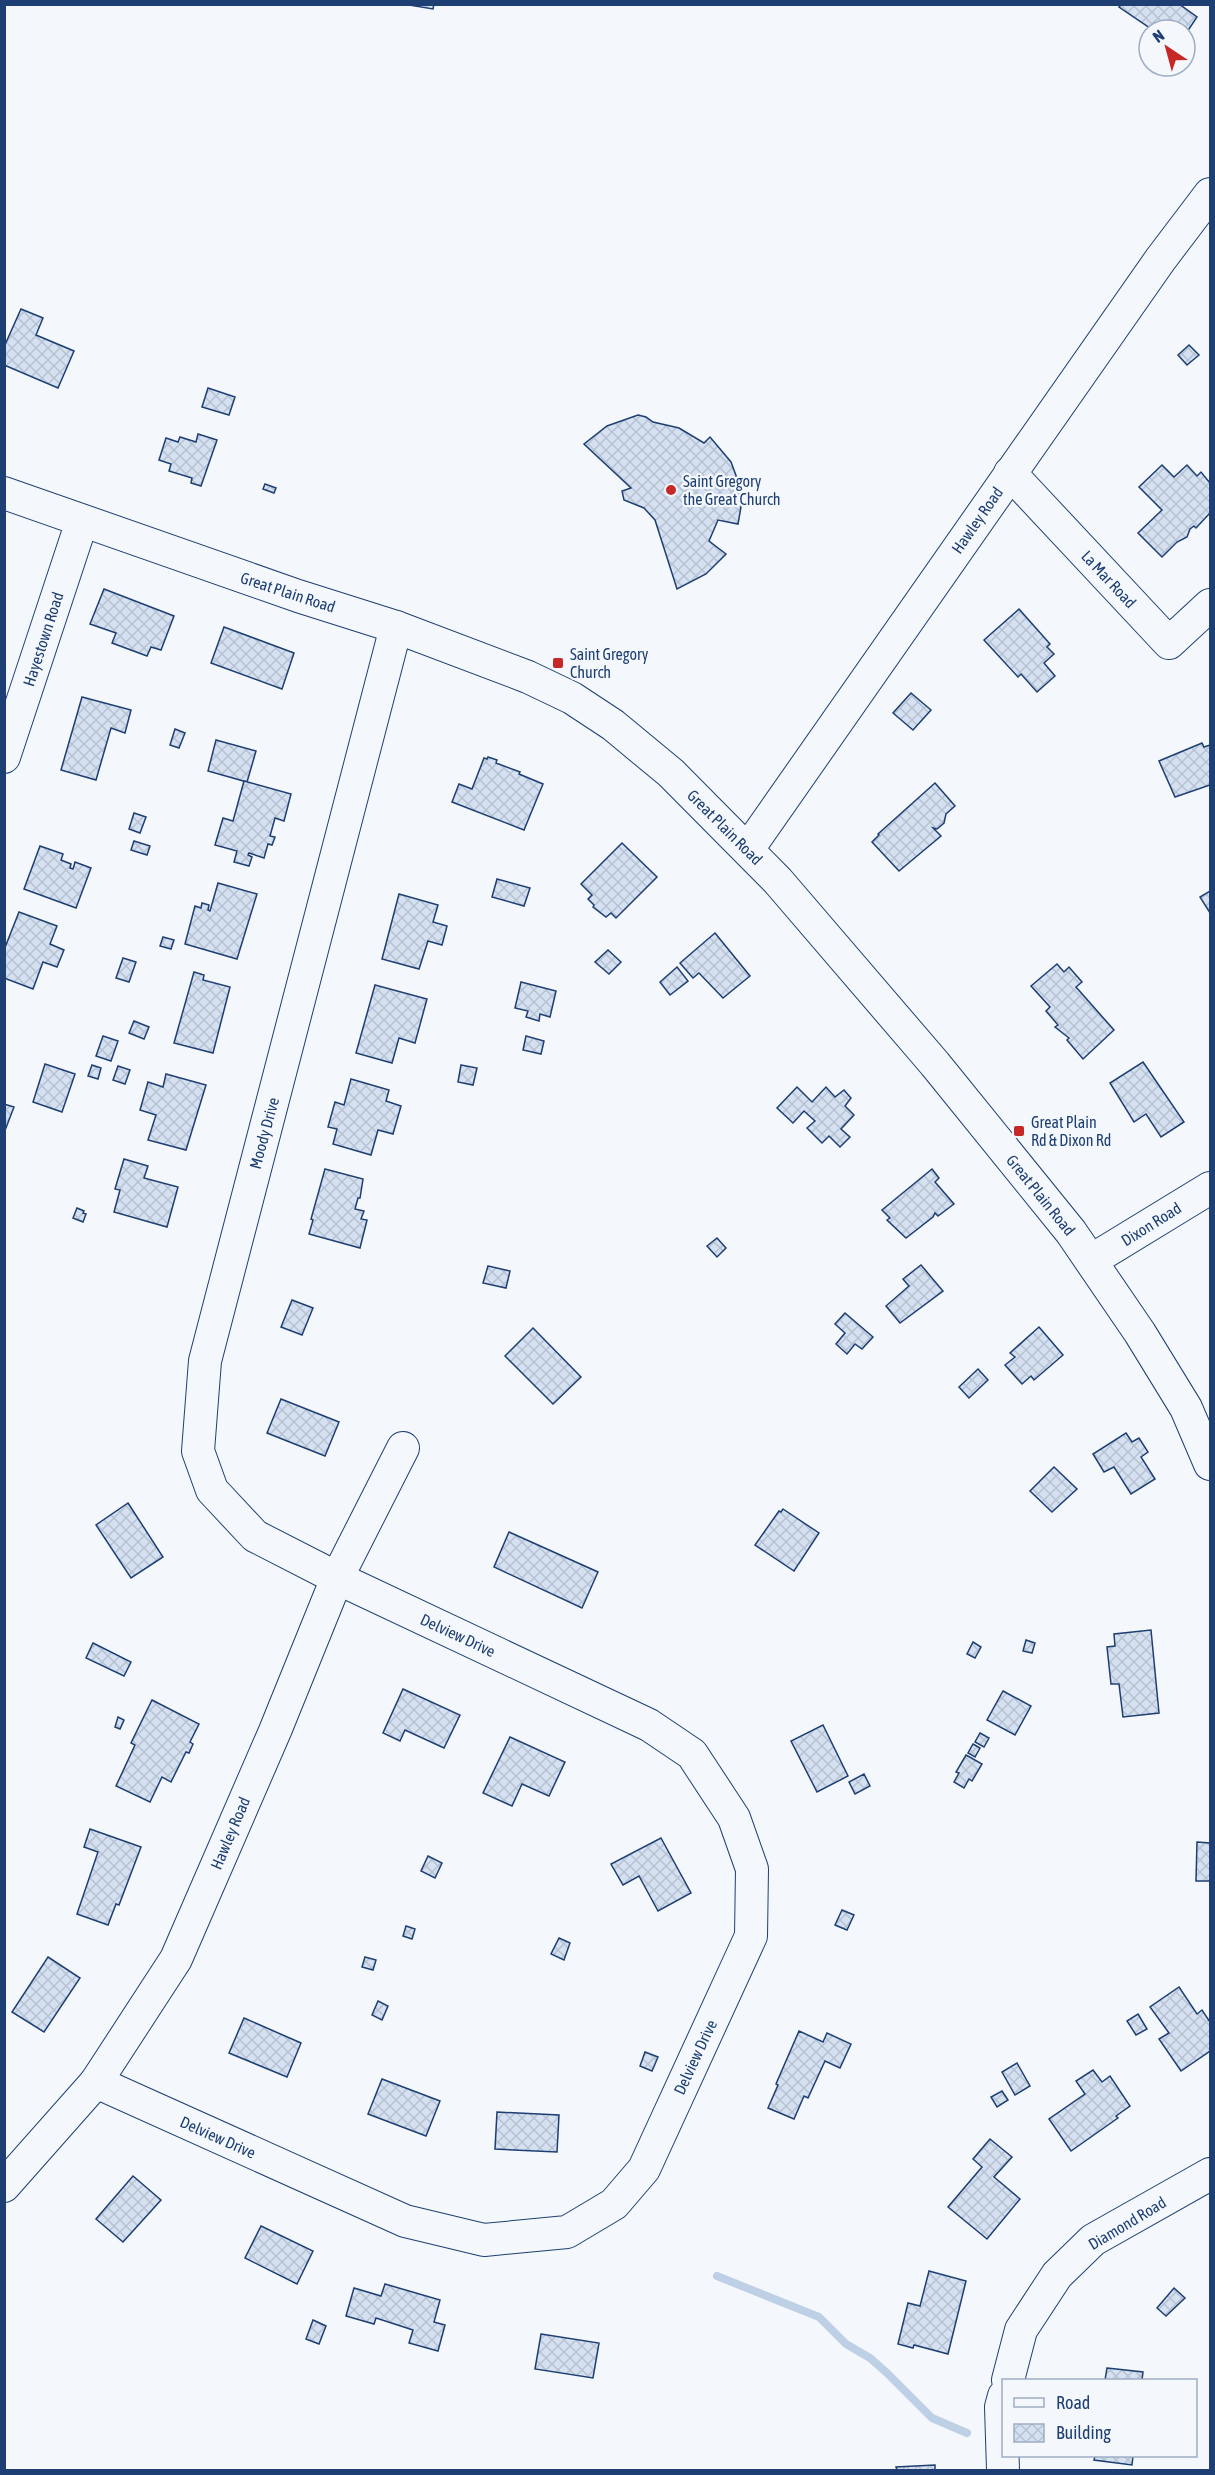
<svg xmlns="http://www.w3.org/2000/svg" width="1215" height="2475" font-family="'Asap Condensed',sans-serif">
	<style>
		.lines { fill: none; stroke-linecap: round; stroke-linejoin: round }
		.stream { stroke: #bed0e5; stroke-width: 8 }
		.building { fill: url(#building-cross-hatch); stroke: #1d3f73; stroke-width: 1.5 }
		.minor-casing { stroke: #1d3f73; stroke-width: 34 }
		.minor { stroke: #f4f7fb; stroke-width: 32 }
		.poi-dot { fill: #c62828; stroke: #f4f7fb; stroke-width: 2 }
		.labels { text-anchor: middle; stroke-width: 4.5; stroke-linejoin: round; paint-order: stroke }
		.poi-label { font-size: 16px; fill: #1d3f73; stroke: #f4f7fb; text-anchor: start }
		.street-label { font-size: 16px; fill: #1d3f73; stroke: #f4f7fb }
	</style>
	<defs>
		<pattern id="building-cross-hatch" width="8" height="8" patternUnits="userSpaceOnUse" patternTransform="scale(1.5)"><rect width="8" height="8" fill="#d5e0f0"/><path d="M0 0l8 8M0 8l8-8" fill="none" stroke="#b6c1d1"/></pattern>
	</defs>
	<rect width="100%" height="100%" fill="#f4f7fb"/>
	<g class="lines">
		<path class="stream" d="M717,2276l102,41 27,27 24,14 17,15 45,45 35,15"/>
	</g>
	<g class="building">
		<path d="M403,4h31l-1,5z"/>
		<path d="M1121,4h58l18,13 -12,18v-5h-26l-3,-2 -3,2 -34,-23z"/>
		<path d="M21,309l22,9 -7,17 38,16 -16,37 -54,-23v-18z"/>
		<path d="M1189,345l10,10 -12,10 -9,-10z"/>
		<path d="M208,388l27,9 -6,18 -27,-8z"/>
		<path d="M638,415l8,2 7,5 26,6 25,15 6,-6 21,25 7,19 3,26 -3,17 -20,-4 -9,21 17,13 -20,20 -29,15 -22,-69 -11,-12 -20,-8 -2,-9 9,-3 -47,-44 23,-18z"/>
		<path d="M198,434l19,6 -16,46 -10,-3 1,-5 -23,-7 2,-7 -12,-4 7,-22 12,4 2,-5 16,5z"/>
		<path d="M1162,465l12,12 13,-12 10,11 4,-4 9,11v30l-14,15 -2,-2 -4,3 -3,8 -10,5 -15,15 -24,-24 24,-23 -23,-23z"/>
		<path d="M265,484l11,4 -2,5 -11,-4z"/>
		<path d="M104,589l70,27 -13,34 -10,-3 -4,9 -35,-13 4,-10 -26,-9z"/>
		<path d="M1019,609l31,35 -3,3 7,7 -10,9 11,13 -18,16 -16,-18 -3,3 -34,-37z"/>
		<path d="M224,627l70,26 -12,36 -71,-26z"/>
		<path d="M911,693l20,17 -18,20 -20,-17z"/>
		<path d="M82,697l49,13 -6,23 -14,-5 -15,52 -35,-10z"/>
		<path d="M175,729l10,4 -6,15 -9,-3z"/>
		<path d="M216,740l40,11 -9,31 -39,-11z"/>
		<path d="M1202,743l2,4 6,-2v40l-35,12 -16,-36z"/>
		<path d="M488,757l9,3 -1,3 24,9 -1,2 24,10 -19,46 -72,-28 7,-18 13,5 12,-31 3,1z"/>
		<path d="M244,781l47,13 -7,27 -9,-3 -5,18 5,1 -3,8 -4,-1 -4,14 -15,-5 -1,2 4,2 -3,9 -15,-4 3,-11 -22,-6 8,-27 10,3z"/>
		<path d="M935,783l20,23 -9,8 -2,9 -7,6 -4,-1 8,8 -42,35 -27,-29 7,-7 -1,-1z"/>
		<path d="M134,813l12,4 -6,16 -11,-4z"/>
		<path d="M134,841l16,5 -3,9 -16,-5z"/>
		<path d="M622,843l35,34 -41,41 -5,-5 -5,4 -13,-10 1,-2 -6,-6 4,-4 -11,-11z"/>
		<path d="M40,846l23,8 -2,6 10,4 -1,4 3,1 2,-7 16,6 -15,40 -52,-19z"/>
		<path d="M497,879l33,9 -6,18 -32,-9z"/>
		<path d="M218,883l39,11 -20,65 -52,-15 10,-38 6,2 1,-5 7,2 -1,5 2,1z"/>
		<path d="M1210,891v22l-10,-16z"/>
		<path d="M399,894l39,11 -5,17 14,4 -5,19 -14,-4 -9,28 -37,-10z"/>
		<path d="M19,912l38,14 -7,18 14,6 -7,17 -14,-5 -10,27 -29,-11v-28z"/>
		<path d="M715,933l35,43 -27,22 -24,-25 -6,5 -13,-15z"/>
		<path d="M163,937l11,3 -3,9 -11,-3z"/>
		<path d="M608,950l13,12 -12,12 -14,-12z"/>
		<path d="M123,958l13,4 -7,20 -13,-4z"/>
		<path d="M1057,964l7,8 5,-5 13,15 -6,5 38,43 -31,29 -16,-19 2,-2 -14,-11 3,-2 -12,-14 4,-4 -19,-21z"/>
		<path d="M677,967l11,14 -18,14 -10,-13z"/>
		<path d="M194,972l10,3 -1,5 27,7 -17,66 -39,-10z"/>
		<path d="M521,982l35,9 -6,26 -10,-3 -1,7 -13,-4 2,-6 -13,-3z"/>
		<path d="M375,985l52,14 -12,44 -16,-5 -7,25 -36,-10z"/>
		<path d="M134,1021l15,6 -5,12 -15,-6z"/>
		<path d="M103,1036l15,5 -7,20 -15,-5z"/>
		<path d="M526,1036l18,5 -3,13 -18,-4z"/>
		<path d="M1143,1062l41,60 -23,15 -15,-23 -12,8 -24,-39z"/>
		<path d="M45,1064l30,10 -13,38 -29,-10z"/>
		<path d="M92,1065l9,3 -3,11 -10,-3z"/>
		<path d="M461,1065l16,3 -4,17 -15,-3z"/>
		<path d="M118,1066l12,4 -5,14 -12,-4z"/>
		<path d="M166,1074l40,11 -20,65 -38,-10 8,-25 -16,-5 8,-28 15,5z"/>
		<path d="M351,1079l38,11 -3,11 15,5 -8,28 -15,-4 -7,25 -38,-11 4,-15 -9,-2 7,-25 9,3z"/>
		<path d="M797,1087l15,15 14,-15 9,10 9,-7 7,8 -6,8 9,9 -13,14 9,8 -10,10 -11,-11 -7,7 -15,-15 8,-7 -11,-10 -11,12 -16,-15z"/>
		<path d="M4,1104l10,3 -10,26z"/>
		<path d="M124,1159l24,7 -4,12 34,9 -11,40 -53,-15 6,-22 -5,-1z"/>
		<path d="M325,1169l38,10 -3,19h-2l-3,11 9,2 -3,8 6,1 -7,28 -51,-14 4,-14 -2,-1z"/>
		<path d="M932,1169l7,9 -4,4 19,22 -16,12 -3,-3 -2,4 -27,21 -19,-18 3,-2 -8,-8z"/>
		<path d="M77,1208l7,3 -1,2 3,1 -3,8 -10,-4z"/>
		<path d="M717,1238l9,10 -9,9 -10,-11z"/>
		<path d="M921,1265l22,26 -43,32 -14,-17 23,-20 -6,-7z"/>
		<path d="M488,1266l22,5 -4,17 -23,-5z"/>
		<path d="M292,1300l21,8 -11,27 -21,-8z"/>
		<path d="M845,1313l28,24 -11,12 -7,-5 -8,10 -11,-10 9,-11 -10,-9z"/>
		<path d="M1039,1327l24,28 -29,25 -3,-4 -9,8 -17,-19 10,-8 -5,-4z"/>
		<path d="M533,1328l48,49 -28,27 -48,-48z"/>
		<path d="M978,1369l10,11 -19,18 -10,-11z"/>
		<path d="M281,1399l58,23 -14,34 -58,-23z"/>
		<path d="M1126,1433l6,9 7,-4 9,14 -7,5 14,22 -24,15 -17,-27 -10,5 -11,-18z"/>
		<path d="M1054,1467l23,22 -25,23 -22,-21z"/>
		<path d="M128,1503l35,54 -32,21 -35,-53z"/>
		<path d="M783,1509l36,24 -25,38 -39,-26 24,-34 2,1z"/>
		<path d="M509,1532l89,40 -16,36 -88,-41z"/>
		<path d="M1151,1630l8,83 -36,4 -4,-33h-8l-4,-37 8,-1 -1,-12z"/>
		<path d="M1026,1640l9,3 -3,10 -9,-2z"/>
		<path d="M973,1642l8,5 -6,11 -8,-4z"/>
		<path d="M93,1643l38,19 -7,14 -38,-18z"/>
		<path d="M403,1689l57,26 -16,33 -39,-18 -5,11 -17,-8z"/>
		<path d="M1003,1691l28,15 -16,29 -28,-15z"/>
		<path d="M152,1700l47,24 -9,18 3,2 -4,9 -3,-1 -15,30 -9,-5 -12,25 -34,-16 19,-41 -4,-2z"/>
		<path d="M118,1717l6,3 -4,9 -5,-2z"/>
		<path d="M823,1725l25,51 -31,16 -26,-51z"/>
		<path d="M980,1733l9,5 -5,9 -9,-5z"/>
		<path d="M510,1737l55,25 -16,34 -27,-12 -10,22 -29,-13z"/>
		<path d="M973,1744l7,4 -5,9 -7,-4z"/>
		<path d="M966,1755l16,9 -10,17 -3,-2 -5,9 -10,-6 5,-9 -3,-1z"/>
		<path d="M864,1774l6,12 -15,8 -6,-12z"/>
		<path d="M90,1829l51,18 -22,58 -3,-1 -8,21 -31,-11 21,-62 -14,-5z"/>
		<path d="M661,1838l30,55 -33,18 -19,-35 -16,9 -12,-21z"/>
		<path d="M1197,1842l13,1v38h-14z"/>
		<path d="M428,1856l14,7 -7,15 -14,-7z"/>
		<path d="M842,1910l12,5 -7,15 -12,-5z"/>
		<path d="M406,1926l9,3 -3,10 -9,-3z"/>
		<path d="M559,1938l11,5 -6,17 -13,-6z"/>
		<path d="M48,1957l32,21 -36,54 -32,-20z"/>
		<path d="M365,1957l11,3 -3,10 -11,-3z"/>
		<path d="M1179,1987l18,27 5,-4 8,12v29l-29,20 -22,-32 10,-6 -19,-26z"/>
		<path d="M378,2001l10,5 -6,14 -10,-5z"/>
		<path d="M1138,2014l9,15 -11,6 -9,-14z"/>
		<path d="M244,2018l57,25 -14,34 -58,-24z"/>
		<path d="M799,2031l24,11 4,-9 24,11 -11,24 -15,-7 -17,37 -4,-2 -10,23 -26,-11 10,-23 -2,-1z"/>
		<path d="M645,2052l13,5 -6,14 -12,-5z"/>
		<path d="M1017,2063l13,23 -15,9 -13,-23z"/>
		<path d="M1093,2070l9,12 8,-6 20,30 -14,10 2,2 -47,33 -22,-32 36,-25 -9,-13z"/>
		<path d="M382,2079l58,22 -14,35 -58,-22z"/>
		<path d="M1002,2091l6,9 -11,7 -6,-10z"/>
		<path d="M497,2112l62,3 -2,37 -62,-3z"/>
		<path d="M990,2139l22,18 -18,20 26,22 -33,40 -39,-32 34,-40 -9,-8z"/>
		<path d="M133,2176l28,24 -38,42 -27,-23z"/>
		<path d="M261,2226l52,25 -16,33 -52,-26z"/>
		<path d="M929,2271l37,10 -18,73 -34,-9 -1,3 -15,-4 10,-41 12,3z"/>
		<path d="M385,2284l55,16 -6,22 11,3 -7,26 -29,-8 4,-13 -37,-12 -2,6 -28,-8 8,-28 27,8z"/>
		<path d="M1174,2288l11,10 -19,18 -9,-8z"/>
		<path d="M313,2320l13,6 -7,18 -13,-5z"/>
		<path d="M541,2334l58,9 -6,35 -58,-9z"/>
		<path d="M1107,2368l36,4 -1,8h-37z"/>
		<path d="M1095,2456h38l-1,9 -38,-5z"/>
		<path d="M935,2465v5h-38l-1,-3z"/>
	</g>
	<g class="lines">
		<g class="minor-casing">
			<g id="minor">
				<path d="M1010,473l159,170 41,-38"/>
				<path d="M4,493l294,103 98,31 132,50 44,21 41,27 58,48 107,108 157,183 136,168 69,101 46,75 24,56"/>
				<path d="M4,757l78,-236"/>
				<path d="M748,849l412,-589 50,-66"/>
				<path d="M1092,1260l118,-72"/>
				<path d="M96,2082l309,139 79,19 83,-8 47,-28 30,-35 107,-233 1,-67 -18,-51 -42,-64 -43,-29 -312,-147 -82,-42 -43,-46 -14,-39 7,-90 191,-734"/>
				<path d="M4,2186l92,-104 80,-123 99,-228 62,-153 66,-130"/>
				<path d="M1008,2380l13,-50 36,-55 36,-35 117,-66"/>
				<path d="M1003,2470l-2,-63 3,-11"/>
			</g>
		</g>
		<use href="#minor" class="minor"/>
	</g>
	<g class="poi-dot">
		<circle cx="671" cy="490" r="6"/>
		<rect x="552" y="657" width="12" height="12" rx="3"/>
		<rect x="1013" y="1125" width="12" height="12" rx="3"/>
	</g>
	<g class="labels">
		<g class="poi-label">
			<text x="683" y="487">Saint Gregory<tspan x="683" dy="18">the Great Church</tspan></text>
			<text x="570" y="660">Saint Gregory<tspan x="570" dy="18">Church</tspan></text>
			<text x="1031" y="1128">Great Plain<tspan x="1031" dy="18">Rd &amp; Dixon Rd</tspan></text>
		</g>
		<g class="street-label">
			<text transform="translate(977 520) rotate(-55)" y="6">Hawley Road</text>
			<text transform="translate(1109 579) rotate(47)" y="6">La Mar Road</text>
			<text transform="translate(288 592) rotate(18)" y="6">Great Plain Road</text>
			<text transform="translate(43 639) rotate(-72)" y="6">Hayestown Road</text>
			<text transform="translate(725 827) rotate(45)" y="6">Great Plain Road</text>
			<text transform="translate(264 1133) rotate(-75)" y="6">Moody Drive</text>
			<text transform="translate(1041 1195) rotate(51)" y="6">Great Plain Road</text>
			<text transform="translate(1151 1224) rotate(-32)" y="6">Dixon Road</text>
			<text transform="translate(458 1635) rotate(25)" y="6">Delview Drive</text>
			<text transform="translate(230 1833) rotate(-67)" y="6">Hawley Road</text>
			<text transform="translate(695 2057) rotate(-65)" y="6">Delview Drive</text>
			<text transform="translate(218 2137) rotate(24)" y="6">Delview Drive</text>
			<text transform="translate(1127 2223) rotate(-31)" y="6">Diamond Road</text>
		</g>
	</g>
	<rect width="1215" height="2475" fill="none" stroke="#1d3f73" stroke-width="12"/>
	<rect x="1002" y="2379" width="195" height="78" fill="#f4f7fb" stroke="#9eadc5" stroke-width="1.5"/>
	<rect x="1014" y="2398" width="30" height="9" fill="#f4f7fb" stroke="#9eadc5" stroke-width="1.5"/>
	<text x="1056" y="2409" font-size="18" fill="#1d3f73">Road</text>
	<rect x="1014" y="2424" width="30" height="18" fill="url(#building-cross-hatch)" stroke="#9eadc5" stroke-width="1.5"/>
	<text x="1056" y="2439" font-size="18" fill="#1d3f73">Building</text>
	<g transform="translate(1167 48) rotate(324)"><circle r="28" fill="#f4f7fb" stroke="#9eadc5" stroke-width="1.5"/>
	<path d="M0-4.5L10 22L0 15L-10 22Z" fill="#c62828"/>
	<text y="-9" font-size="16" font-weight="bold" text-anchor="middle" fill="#1d3f73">N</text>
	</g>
</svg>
